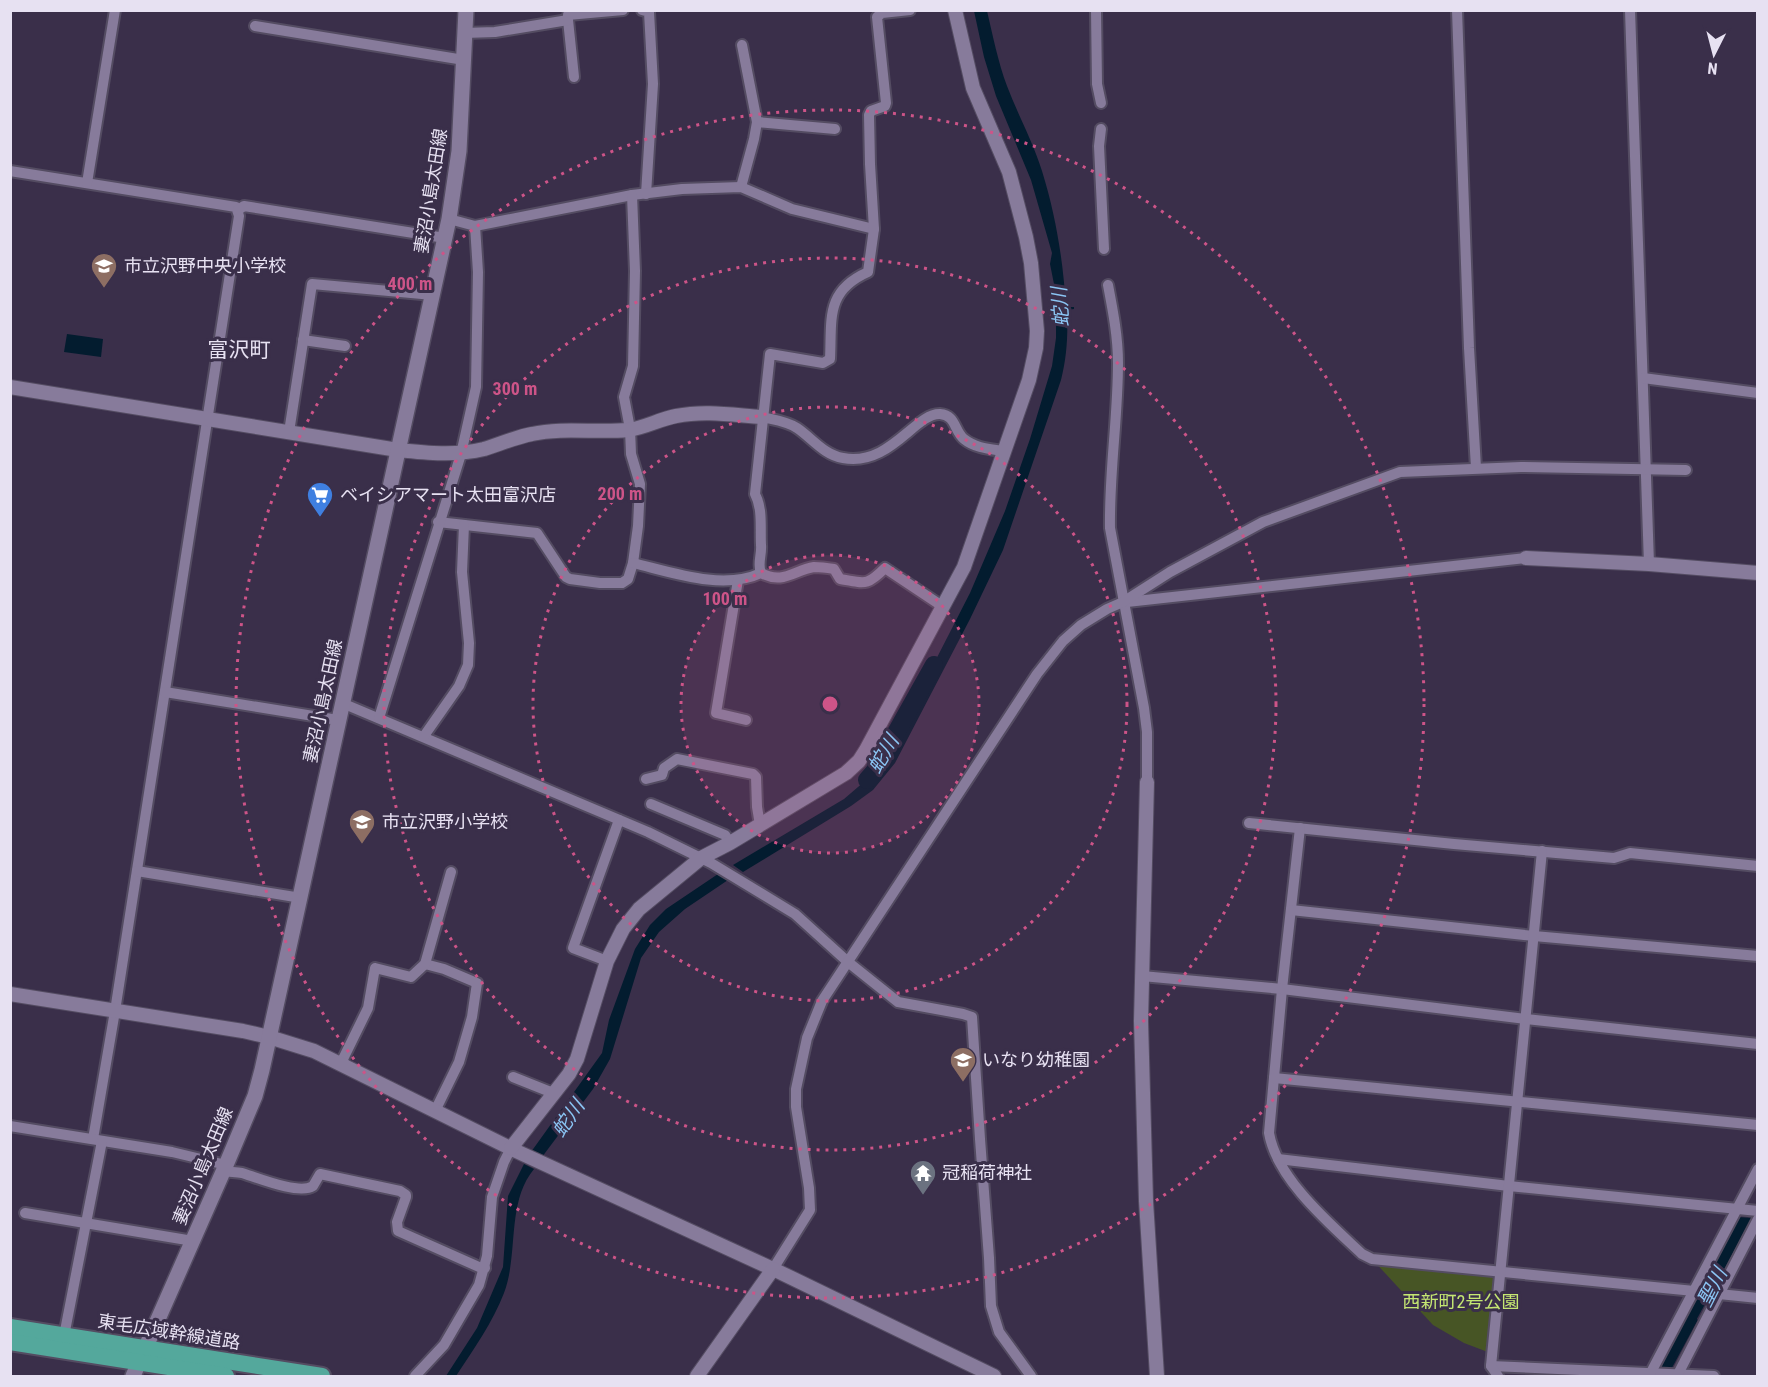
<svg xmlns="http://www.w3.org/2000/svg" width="1768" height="1387" font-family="'Roboto Condensed','Noto Sans JP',sans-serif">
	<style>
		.green { fill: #475525 }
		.water { fill: #031c2f }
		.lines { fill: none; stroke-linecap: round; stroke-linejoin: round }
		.stream { stroke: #031c2f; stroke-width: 3 }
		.river { stroke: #031c2f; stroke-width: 18 }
		.minor-casing { stroke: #544c62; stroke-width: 14 }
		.tertiary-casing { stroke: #544c62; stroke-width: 16 }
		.secondary-casing { stroke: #544c62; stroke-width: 18 }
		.trunk-casing { stroke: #544c62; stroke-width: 20 }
		.minor { stroke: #877b9b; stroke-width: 10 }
		.tertiary { stroke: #877b9b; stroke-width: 14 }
		.secondary { stroke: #877b9b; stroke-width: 15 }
		.trunk { stroke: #54a89c; stroke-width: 16 }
		.ring { fill: none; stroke: #cd5488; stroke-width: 3; stroke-dasharray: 3 6 }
		.labels { text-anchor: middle; stroke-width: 6; stroke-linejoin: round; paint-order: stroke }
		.street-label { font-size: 18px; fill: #e7e1f2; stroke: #3a2f4a }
		.poi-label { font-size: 18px; fill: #e7e1f2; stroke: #3a2f4a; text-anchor: start }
		.park-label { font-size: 18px; fill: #c5e772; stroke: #3a2f4a }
		.water-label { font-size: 20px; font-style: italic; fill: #8bc5f4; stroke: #3a2f4a }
		.quarter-label { font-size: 21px; fill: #e7e1f2; stroke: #3a2f4a }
		.centre { fill: #cd5488; stroke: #3a2f4a; stroke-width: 3 }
		.ring-label { font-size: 18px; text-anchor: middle; font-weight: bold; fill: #cd5488; stroke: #3a2f4a; stroke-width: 6; stroke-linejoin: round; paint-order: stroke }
	</style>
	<rect width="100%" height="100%" fill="#3a2f4a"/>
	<path class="green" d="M1372,1259l128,12 -7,83 -29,-11 -31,-18z"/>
	<g class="water">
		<path d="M974,11h13c6,25 11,51 20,75 11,29 26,56 35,85 14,45 21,89 24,136h8v2l-7,1c1,25 0,46 -6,70l-58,170 -33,69 -75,144 -22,27 -22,16 -108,66 -10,-7 111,-66 28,-24 32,-53 66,-129 35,-82 25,-72 22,-73 4,-28v-44l-6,-30 2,-11 -21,-73 -35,-84 -12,-39z"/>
		<path d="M67,334l36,5 -2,18 -37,-5z"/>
		<path d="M718,874l10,6 -43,29 -26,23 -18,26 -31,101 -17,30 -51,68 -11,-5 71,-99 7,-33 26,-71 15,-24 16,-16z"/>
		<path d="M524,1164l10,5c-28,34 -15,84 -30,124 -11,29 -31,57 -48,83h-10l31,-48 26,-61 5,-71z"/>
		<path d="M1738,1217l14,1 -83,152 -12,-1z"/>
	</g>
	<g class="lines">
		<path class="stream" d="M1668,1372l28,-52"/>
		<path class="river" d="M867,780l7,-8 60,-107"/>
		<g class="minor-casing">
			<g id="minor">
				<path d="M642,10l7,2 4,72 -7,110"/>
				<path d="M1096,10l1,74 4,19"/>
				<path d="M1457,10l12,338 7,120"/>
				<path d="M1630,10l19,554"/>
				<path d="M568,20l6,57"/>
				<path d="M255,26l209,34"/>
				<path d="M464,33l31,-1 73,-12v-5l55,-5"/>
				<path d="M757,122l78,7"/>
				<path d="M1101,129l-2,17 5,103"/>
				<path d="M10,171l226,36 3,9 -124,795 -22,128"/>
				<path d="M87,183l28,-173"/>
				<path d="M741,187l13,-48 3,-17 -15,-77"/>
				<path d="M238,210l6,-4 201,32"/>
				<path d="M449,219l26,7 157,-31 50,-6 59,-2 51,22 82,20"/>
				<path d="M1108,285c5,26 10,52 10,78 0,55 -9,110 -8,165l34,180 3,24v50"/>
				<path d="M303,340l42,6"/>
				<path d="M1643,378l115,15"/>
				<path d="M762,417c12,3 24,4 35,11 15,10 27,27 46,30 47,9 72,-45 97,-44 16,1 14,17 24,25 11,9 26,10 39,12"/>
				<path d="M289,432l23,-148 121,11"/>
				<path d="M438,522l99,11 29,44 4,2 30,4h22l6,-4 5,-16 5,-37 2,-42 -9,-30 -1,-25 -6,-32 9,-31 2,-95 -3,-76"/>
				<path d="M633,563c38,9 90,28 128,10 22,12 33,-3 53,-6 6,0 14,1 20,2l6,10c25,4 26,8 45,-11l57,38"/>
				<path d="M761,573c-4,-9 1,-18 0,-28 -1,-17 2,-36 -6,-51l15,-140 53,9 7,-4c2,-40 -5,-68 38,-87l6,-43 -4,-65 -1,-49 2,-4 14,-5 1,-3 -9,-86 5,-4 28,-3"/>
				<path d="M738,580l-22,133 30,7"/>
				<path d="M1127,602l399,-44"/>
				<path d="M165,692l173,28"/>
				<path d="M342,703l306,129 63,31 84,51 53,48 50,40 65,12 9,3 8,122 9,119 2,48 8,26 32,44"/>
				<path d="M379,718l82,-264 15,-67 2,-115 -3,-46"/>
				<path d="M424,736l35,-50 9,-21 1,-22 -7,-71 2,-47"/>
				<path d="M646,779l16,-4 2,-7 13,-9 76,15 3,3 1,30 2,12 5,3"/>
				<path d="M651,804l74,31 5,8"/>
				<path d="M1249,823l205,21 160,14 16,-5 128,13"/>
				<path d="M1300,828l-18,161 -13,144c8,46 60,90 93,121l10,5 322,32"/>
				<path d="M137,871l164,27"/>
				<path d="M1291,910l243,26 224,20"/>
				<path d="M607,961l-34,-13 46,-128"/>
				<path d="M425,964l19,5 33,14 -5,34 -13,45 -24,49"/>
				<path d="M1142,976l140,13 244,30 232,25"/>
				<path d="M345,1066l-2,-7 25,-51 7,-40 36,9 14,-13 26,-92"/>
				<path d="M513,1077l40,16"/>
				<path d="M1274,1078l484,47"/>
				<path d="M10,1126l162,26 54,13"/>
				<path d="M1278,1159l231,27 249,25"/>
				<path d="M223,1171c6,1 13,1 19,2 16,5 57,22 71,13l7,-12 80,17 6,4v2l-9,25 1,9 81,36 6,1"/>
				<path d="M25,1213l168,28"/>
				<path d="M773,1269l37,-59 -1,-22 -13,-81v-18l11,-51 15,-37 215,-327 26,-33 18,-16 26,-16 16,-7 47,-30 93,-50 137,-50 121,-5 165,3"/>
				<path d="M1719,1294l39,4"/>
				<path d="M64,1336l38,-195"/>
				<path d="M1491,1366l223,10"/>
				<path d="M415,1376l29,-31 35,-60 8,-29 5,-59 12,-35 7,-14"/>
				<path d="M1498,1376l-7,-10 51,-515"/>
				<path d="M1649,1376l109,-207"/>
				<path d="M1677,1376l81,-157"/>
			</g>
		</g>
		<g class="tertiary-casing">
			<g id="tertiary">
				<path d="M10,387l388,63c29,3 58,6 86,-1 16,-5 32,-12 48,-15 31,-7 64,-1 96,-4 16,-2 32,-11 48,-14 29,-6 57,-1 86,1"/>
				<path d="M1526,558l123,6 109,9"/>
				<path d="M1147,782l-6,239 5,180 11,175"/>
				<path d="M10,994l233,37 26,6 45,14 202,100 257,118 221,107"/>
				<path d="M511,1148l58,-74 8,-15 30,-98 16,-32 16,-20 62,-51 29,-15 116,-70 13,-12 7,-11 98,-183 65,-187 7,-32 1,-17 -6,-68 -5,-26 -17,-65 -36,-84 -18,-78"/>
				<path d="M697,1376l76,-107"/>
			</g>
		</g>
		<g class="secondary-casing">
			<path id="secondary" d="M133,1376l93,-211 29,-69 7,-26 187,-851 10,-68 7,-141"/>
		</g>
		<g class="trunk-casing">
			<g id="trunk">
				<path d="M10,1327l312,49"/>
				<path d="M10,1342l216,34"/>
			</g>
		</g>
		<use href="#minor" class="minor"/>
		<use href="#tertiary" class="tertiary"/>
		<use href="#secondary" class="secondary"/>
		<use href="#trunk" class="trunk"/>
	</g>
	<circle cx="830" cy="704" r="149" fill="#cd5488" fill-opacity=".12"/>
	<g class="ring">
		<circle cx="830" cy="704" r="149"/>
		<circle cx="830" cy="704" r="297"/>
		<circle cx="830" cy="704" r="446"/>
		<circle cx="830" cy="704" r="594"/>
	</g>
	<defs>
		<g id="school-pin" transform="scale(1.35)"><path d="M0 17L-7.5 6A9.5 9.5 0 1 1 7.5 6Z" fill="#8d6e63" stroke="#3a2f4a"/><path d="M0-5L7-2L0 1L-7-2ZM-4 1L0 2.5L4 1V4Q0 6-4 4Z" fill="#fff"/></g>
		<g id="supermarket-pin" transform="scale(1.35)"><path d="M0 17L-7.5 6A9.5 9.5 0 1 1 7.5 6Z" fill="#3f7fe0" stroke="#3a2f4a"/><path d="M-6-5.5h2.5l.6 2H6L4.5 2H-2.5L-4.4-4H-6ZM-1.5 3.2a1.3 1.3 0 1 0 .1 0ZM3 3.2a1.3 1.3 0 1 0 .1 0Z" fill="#fff"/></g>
		<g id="temple-pin" transform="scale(1.35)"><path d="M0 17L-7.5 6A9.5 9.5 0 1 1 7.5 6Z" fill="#6b7280" stroke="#3a2f4a"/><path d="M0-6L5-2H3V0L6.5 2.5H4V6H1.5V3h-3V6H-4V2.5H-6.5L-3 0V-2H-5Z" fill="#fff"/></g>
	</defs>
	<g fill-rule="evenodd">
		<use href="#school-pin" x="104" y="266"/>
		<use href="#supermarket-pin" x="320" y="495"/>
		<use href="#school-pin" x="362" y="822"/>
		<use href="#school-pin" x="963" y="1060"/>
		<use href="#temple-pin" x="923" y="1173"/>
	</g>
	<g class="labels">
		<g class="street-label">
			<text transform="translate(431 191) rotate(-81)" y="6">妻沼小島太田線</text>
			<text transform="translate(323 701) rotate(-78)" y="6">妻沼小島太田線</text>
			<text transform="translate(203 1166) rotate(-67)" y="6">妻沼小島太田線</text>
			<text transform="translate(169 1332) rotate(9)" y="6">東毛広域幹線道路</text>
		</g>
		<g class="poi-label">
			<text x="124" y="272">市立沢野中央小学校</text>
			<text x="340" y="501">ベイシアマート太田富沢店</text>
			<text x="382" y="828">市立沢野小学校</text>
			<text x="982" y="1066">いなり幼稚園</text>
			<text x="942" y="1179">冠稲荷神社</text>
		</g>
		<g class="park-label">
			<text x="1461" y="1308">西新町2号公園</text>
		</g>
		<g class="water-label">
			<text transform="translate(1060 307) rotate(-94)" y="7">蛇川</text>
			<text transform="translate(883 754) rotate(-59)" y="7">蛇川</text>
			<text transform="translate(568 1118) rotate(-55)" y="7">蛇川</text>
			<text transform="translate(1712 1287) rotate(-63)" y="7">聖川</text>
		</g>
		<g class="quarter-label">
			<text x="239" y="357">富沢町</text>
		</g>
	</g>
	<circle cx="830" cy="704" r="9" class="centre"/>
	<g class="ring-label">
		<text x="410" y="290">400 m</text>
		<text x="515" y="395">300 m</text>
		<text x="620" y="500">200 m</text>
		<text x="725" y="605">100 m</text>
	</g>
	<rect width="1768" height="1387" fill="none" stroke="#e7e1f2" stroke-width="24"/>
	<g transform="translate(1714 54) rotate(186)" stroke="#3a2f4a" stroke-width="4.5" paint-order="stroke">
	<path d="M0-4.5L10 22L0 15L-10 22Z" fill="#e7e1f2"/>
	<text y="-9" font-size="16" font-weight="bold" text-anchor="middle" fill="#e7e1f2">N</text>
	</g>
</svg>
